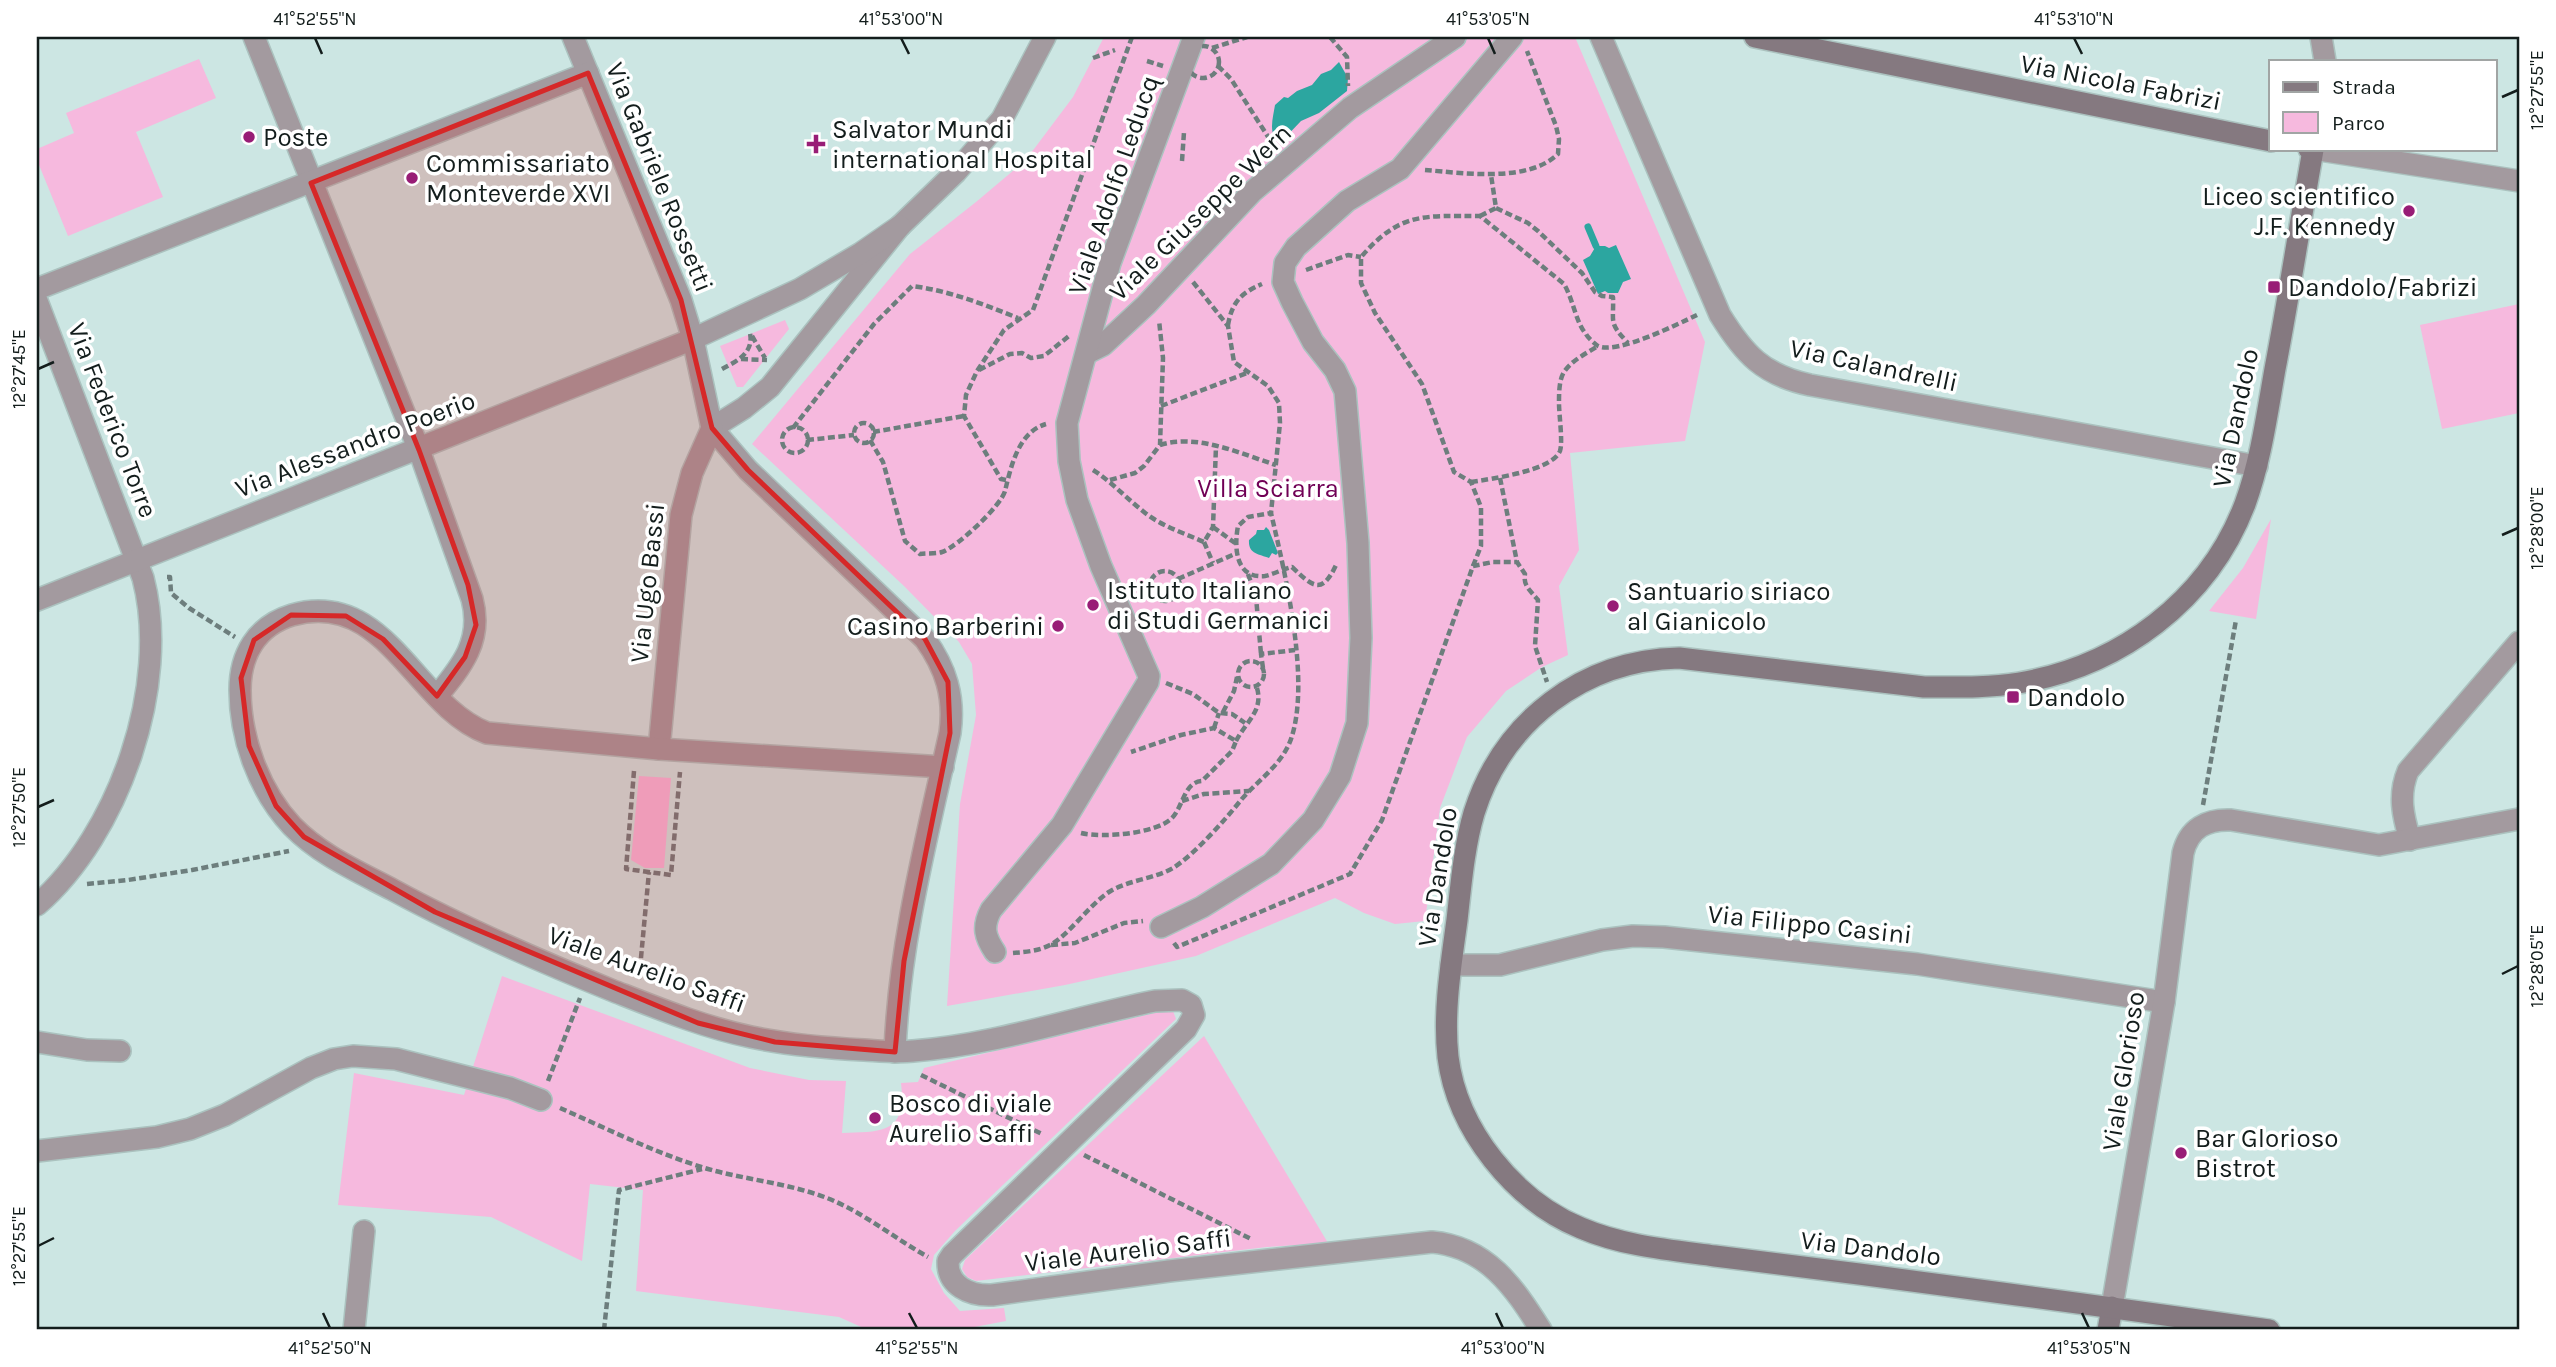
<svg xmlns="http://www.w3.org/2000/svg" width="2556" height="1367" font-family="Karla,sans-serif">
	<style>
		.green { fill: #f6b9de }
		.water { fill: #2ca6a0 }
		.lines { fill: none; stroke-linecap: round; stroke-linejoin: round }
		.stream { stroke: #2ca6a0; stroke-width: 7 }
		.street-casing { stroke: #abc2bf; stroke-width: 24 }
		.secondary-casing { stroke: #abc2bf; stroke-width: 24 }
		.path { stroke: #6d7e7d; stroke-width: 4.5; stroke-dasharray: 7 3.5; stroke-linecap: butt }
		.street { stroke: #a39a9f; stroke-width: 21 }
		.secondary { stroke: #857980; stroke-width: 21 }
		.marked { fill: #d62828; fill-opacity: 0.2; stroke: #d62828; stroke-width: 5; stroke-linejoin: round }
		.ticks { fill: none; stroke: #131d1c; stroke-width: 2.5 }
		.poi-dot { fill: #981d76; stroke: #fff; stroke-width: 2.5 }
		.labels { text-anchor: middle; stroke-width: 7; stroke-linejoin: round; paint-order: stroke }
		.street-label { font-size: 26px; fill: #131d1c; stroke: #fff }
		.poi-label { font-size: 26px; fill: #131d1c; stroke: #fff; text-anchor: start }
		.park-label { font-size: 26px; fill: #700055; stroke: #fff }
		.neatline { fill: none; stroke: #131d1c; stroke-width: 2.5 }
		.ticks-label { font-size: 18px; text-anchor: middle; fill: #131d1c }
	</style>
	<rect width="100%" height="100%" fill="#cce6e3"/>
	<g class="green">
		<path d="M1104,37h471l130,305 -20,99 -115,12 9,97 -20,36 9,69 -26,12 -36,24 -39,46 -27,71 -15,113 -30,3 -31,-11 -29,-15 -139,58 -131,29 -118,21 13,-202 16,-89 -4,-51 -13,-22 -55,-56 -152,-142 158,-190 66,-52 38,-32 20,-21 39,-52z"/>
		<path d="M199,59l17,39 -80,34 27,65 -95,39 -31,-76v-11l37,-16 -8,-20z"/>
		<path d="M2519,304v109l-77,16 -22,-104z"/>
		<path d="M785,320l4,9 -46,58h-6l-17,-41z"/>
		<path d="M2271,519l-15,100 -47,-8 34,-43z"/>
		<path d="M639,776l32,2 -7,90h-19l-14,-8z"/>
		<path d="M502,976l248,92 59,12 37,1 -4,52c41,-1 65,0 59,-50l17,-1 6,-14 239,-57h10l3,8 -221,212 -21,24 -3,14 13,24 16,18 44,-3 2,13 -47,9h-91l-29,-13 -203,-26 7,-101 -53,-6 -8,77 -91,-44 -153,-12 16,-132 110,22z"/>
		<path d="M1204,1036l124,207 -61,4 -291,34 -9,-4 -5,-8 3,-9z"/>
	</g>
	<g class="water">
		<path d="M1339,62l9,16 -1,13 -28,22 -18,8 -20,21c-14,-6 -8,-24 -6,-37l9,-8 4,1 9,-7 15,-6 9,-11 10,-4z"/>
		<path d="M1616,245l15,34 -8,3 -5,11h-10l-3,-2 -7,3 -15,-34 7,-4 6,-10h9l4,2z"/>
		<path d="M1266,527l3,3 9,23 -2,2 -4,-2 -3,5c-10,-4 -21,-4 -20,-18l7,-6 1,-4h7z"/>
	</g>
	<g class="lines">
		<path class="stream" d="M1588,227l8,19"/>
		<g class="street-casing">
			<g id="street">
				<path d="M254,37l165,413 53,149c11,41 -10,67 -35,97"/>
				<path d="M573,37l108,263 12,39 19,89 36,42 177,169c21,29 30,58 25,94 -23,104 -51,211 -55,319"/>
				<path d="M1601,37l119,278c24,39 43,60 90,70l447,81"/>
				<path d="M2321,37l4,24"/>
				<path d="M2313,149l206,32"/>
				<path d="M37,289l551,-216"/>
				<path d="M37,301l106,277c28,106 -24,256 -106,327"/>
				<path d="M1087,353l16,-8 43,-40 106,-113 98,-84 105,-71"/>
				<path d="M712,428l32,-20 26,-21 130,-161 56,-54 46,-53 43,-82"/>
				<path d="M37,600l656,-261 107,-50 61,-36 39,-27"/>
				<path d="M659,749l22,-234 11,-42 20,-45"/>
				<path d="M943,767l-284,-18 -172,-16c-72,-27 -101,-145 -195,-118 -36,11 -52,40 -52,75 0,48 19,101 52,136 28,29 65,45 101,64 70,38 144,70 218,100 46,18 92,37 140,47 37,8 75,11 113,13 16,1 33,3 49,1 82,-6 162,-34 242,-50l27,-1 9,5 3,10 -8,14 -234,226 -4,6c-1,25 22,35 44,34l177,-24 263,-29c55,5 82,45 109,88"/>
				<path d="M2410,840c-7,-24 -12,-45 -2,-69l111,-129"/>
				<path d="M1161,927l41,-20 69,-43 42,-44 27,-44 17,-53 4,-85 -3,-95 -13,-152 -10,-21 -22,-28 -21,-40 -9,-20 2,-19 11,-16 51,-46 53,-32 112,-132"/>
				<path d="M995,952c-10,-15 -13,-25 -4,-42l71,-85 86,-143 1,-6 -48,-110 -24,-66 -8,-39 -2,-38 43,-160 84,-226"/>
				<path d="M1451,965h49l102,-25 31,-4 31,1 253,27 247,38"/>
				<path d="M37,1042l50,8 33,1"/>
				<path d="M37,1151l120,-14 33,-8 35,-14 86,-47 23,-9 19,-3 43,3 114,29 31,12"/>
				<path d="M2112,1307l52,-305 19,-149c6,-25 24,-34 48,-33l148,25 140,-26"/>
				<path d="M354,1330l10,-99"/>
			</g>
		</g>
		<g class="secondary-casing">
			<g id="secondary">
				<path d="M1755,37l516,104"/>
				<path d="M2108,1330l4,-23"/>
				<path d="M2269,1330c-136,-20 -273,-38 -410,-56 -48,-6 -96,-12 -144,-18 -45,-6 -92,-10 -134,-28 -66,-27 -124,-98 -133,-171 -5,-45 3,-92 9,-137 4,-35 7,-73 17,-107 29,-92 109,-153 205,-155l245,29c31,0 63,1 95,-4 101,-17 189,-82 226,-179 16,-44 22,-90 30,-135 14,-73 25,-146 38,-219l-4,-1"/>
			</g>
		</g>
		<g class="path">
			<path d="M1330,37l17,20 1,29"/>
			<circle cx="1203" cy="62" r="16"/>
			<path d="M1212,48l35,-11"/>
			<path d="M1093,58l22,-8"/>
			<path d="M1147,61l16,5"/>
			<path d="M1218,66l13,13 43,67"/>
			<path d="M1182,161l2,-29"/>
			<path d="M1425,170c39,3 103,13 133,-16l1,-15 -3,-13 -29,-75"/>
			<path d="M1496,208l32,15 10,8 44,42 13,19 7,4 11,1c1,26 -5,25 15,46"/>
			<path d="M1480,216l16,-8 -5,-33"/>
			<path d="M1306,270l42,-15 13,2"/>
			<path d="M1193,282l35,44 6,36 34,24 11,17 1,20 -9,90"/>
			<path d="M1228,325c4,-23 13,-32 34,-41"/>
			<path d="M752,336l13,22"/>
			<path d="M741,359l26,1"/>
			<path d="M722,369c15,-8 32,-16 28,-36"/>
			<path d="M979,370l31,-16 12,-1 9,5 13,-2 25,-20"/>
			<path d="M1161,406l86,-33"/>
			<circle cx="864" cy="433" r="10"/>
			<circle cx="795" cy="440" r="13"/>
			<path d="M793,428l81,-104 38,-38c38,5 71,18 106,32"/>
			<path d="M873,432l91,-16"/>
			<path d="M807,440l47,-5"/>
			<path d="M870,440l13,22 22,79 15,13c7,-1 16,0 22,-2 15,-5 59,-46 63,-61 6,-24 13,-59 41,-67"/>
			<path d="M1160,445c37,-12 81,9 116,20"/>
			<path d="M1093,470c19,12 33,28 51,42 17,14 40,21 60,30l9,-15 3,-81"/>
			<path d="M1500,478l17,84 8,12c-2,12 5,16 13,26l-3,46 12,36"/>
			<path d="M1006,480l-5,-1 -37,-63 2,-21 11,-24 27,-41 29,-20 99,-273"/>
			<path d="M1110,480l25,-7 9,-7 16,-21 3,-87 -4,-38"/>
			<path d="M1471,482c19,-3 81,-11 89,-31 3,-9 -1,-36 -1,-48 0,-10 0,-23 5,-31 8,-12 23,-19 34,-26"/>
			<path d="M1213,527l22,16"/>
			<path d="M1204,542l9,21"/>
			<path d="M1473,566l8,-20v-39l-10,-25 -17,-10 -32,-88 -47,-71 -14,-30v-26c39,-45 62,-41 119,-41l84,68c9,15 12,39 22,50 2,4 9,10 12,12 18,9 80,-22 99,-31"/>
			<circle cx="1165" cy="586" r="15"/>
			<path d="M1248,574l8,23 5,57"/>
			<path d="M167,577h3l1,16 18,15 46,29"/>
			<path d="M1178,579l59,-26"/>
			<path d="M1136,600l16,-8"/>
			<circle cx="1251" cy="674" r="13"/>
			<path d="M1263,668l-2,-14 34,-4"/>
			<path d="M1166,683l27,11 26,19 13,1 13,9"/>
			<path d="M1223,712l11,-21 3,-14"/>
			<path d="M1214,728l5,-15"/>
			<path d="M1236,741c11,-21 29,-31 20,-56"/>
			<path d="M634,771l-8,98 45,6 9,-103"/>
			<path d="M1182,801l22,-7 45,-3"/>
			<path d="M2203,805l33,-185"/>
			<path d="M1081,833c21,5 75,1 91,-15 11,-11 12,-36 30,-37l30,-30 4,-10 -22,-13 -33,7 -50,17"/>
			<path d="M87,884l41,-4 64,-10 97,-19"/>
			<path d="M1174,943l3,4 173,-73 32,-54 91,-254 20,-4h24"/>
			<path d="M1051,945l24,-2 49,-20 19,-2"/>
			<path d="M1013,953c12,-1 26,-2 37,-8 18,-9 39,-40 59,-53 19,-12 45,-13 64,-24 22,-14 52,-48 68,-68 17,-20 41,-35 50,-61 20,-58 -6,-166 -20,-226l-23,4 -10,9c-4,21 -3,53 27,50 9,-2 18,-7 27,-9 21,20 30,29 45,-4"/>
			<path d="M639,979l10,-107"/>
			<path d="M921,1075l121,59"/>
			<path d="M548,1081l32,-83"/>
			<path d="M560,1108c48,21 97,46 148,61 39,11 80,14 119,29 36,14 67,40 101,59"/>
			<path d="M1084,1155l167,84"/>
			<path d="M604,1330l15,-140 83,-21"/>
		</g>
		<use href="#street" class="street"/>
		<use href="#secondary" class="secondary"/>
	</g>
	<path class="marked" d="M588,73l93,227 31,128 36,42 177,169 23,43 2,51 -46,228 -9,91 -120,-10 -77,-19 -263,-111 -131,-75 -28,-31 -27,-60 -8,-68 13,-38 37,-25 55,1 37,23 54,57 28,-39 11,-32 -8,-40 -49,-135 -108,-267z"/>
	<path class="ticks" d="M315,38l7,16M901,38l8,16M1488,38l7,16M2074,38l8,16M2502,97l16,-7M38,369l16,-7M2502,535l16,-7M38,807l16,-7M2502,974l16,-8M38,1246l16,-8M323,1313l7,15M909,1313l8,15M1496,1313l7,15M2082,1313l7,15"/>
	<g class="poi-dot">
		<circle cx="249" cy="137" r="7"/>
		<path d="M812.5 133.5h7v7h7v7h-7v7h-7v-7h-7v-7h7z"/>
		<circle cx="412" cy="178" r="7"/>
		<circle cx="2409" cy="211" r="7"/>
		<rect x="2267" y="280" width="14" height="14" rx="3.5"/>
		<circle cx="1093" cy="605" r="7"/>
		<circle cx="1613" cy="606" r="7"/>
		<circle cx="1058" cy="626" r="7"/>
		<rect x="2006" y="690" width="14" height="14" rx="3.5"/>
		<circle cx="875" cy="1118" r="7"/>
		<circle cx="2181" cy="1153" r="7"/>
	</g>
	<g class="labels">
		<g class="street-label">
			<text transform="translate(2121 82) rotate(11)" y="9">Via Nicola Fabrizi</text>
			<text transform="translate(660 177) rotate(68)" y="9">Via Gabriele Rossetti</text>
			<text transform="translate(1113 185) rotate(-71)" y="9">Viale Adolfo Leducq</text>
			<text transform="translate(1200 212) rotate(-44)" y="9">Viale Giuseppe Wern</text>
			<text transform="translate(1874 365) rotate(12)" y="9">Via Calandrelli</text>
			<text transform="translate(2235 418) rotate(-78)" y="9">Via Dandolo</text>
			<text transform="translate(113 420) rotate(69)" y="9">Via Federico Torre</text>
			<text transform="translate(355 444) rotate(-21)" y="9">Via Alessandro Poerio</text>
			<text transform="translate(647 583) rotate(-84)" y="9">Via Ugo Bassi</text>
			<text transform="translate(1437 877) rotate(-81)" y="9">Via Dandolo</text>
			<text transform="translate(1810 924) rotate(6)" y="9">Via Filippo Casini</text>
			<text transform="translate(647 969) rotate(20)" y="9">Viale Aurelio Saffi</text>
			<text transform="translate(2123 1071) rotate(-81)" y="9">Viale Glorioso</text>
			<text transform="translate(1871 1248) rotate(7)" y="9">Via Dandolo</text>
			<text transform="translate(1128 1250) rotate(-7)" y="9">Viale Aurelio Saffi</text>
		</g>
		<g class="poi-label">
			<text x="832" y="138">Salvator Mundi<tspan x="832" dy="30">international Hospital</tspan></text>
			<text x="263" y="146">Poste</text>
			<text x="426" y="172">Commissariato<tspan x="426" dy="30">Monteverde XVI</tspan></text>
			<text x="2395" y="205" text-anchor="end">Liceo scientifico<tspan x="2395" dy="30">J.F. Kennedy</tspan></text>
			<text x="2288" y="296">Dandolo/Fabrizi</text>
			<text x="1107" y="599">Istituto Italiano<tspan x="1107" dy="30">di Studi Germanici</tspan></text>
			<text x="1627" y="600">Santuario siriaco<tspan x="1627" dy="30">al Gianicolo</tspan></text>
			<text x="1044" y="635" text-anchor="end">Casino Barberini</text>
			<text x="2027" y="706">Dandolo</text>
			<text x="889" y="1112">Bosco di viale<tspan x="889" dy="30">Aurelio Saffi</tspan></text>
			<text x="2195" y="1147">Bar Glorioso<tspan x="2195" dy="30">Bistrot</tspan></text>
		</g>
		<g class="park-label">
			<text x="1268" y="497">Villa Sciarra</text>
		</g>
	</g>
	<rect width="2556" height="1367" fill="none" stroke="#ffffff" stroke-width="77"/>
	<rect x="2269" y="60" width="228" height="91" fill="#ffffff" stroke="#a1a5a4" stroke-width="2"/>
	<rect x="2283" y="82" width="35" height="10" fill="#857980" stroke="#a1a5a4" stroke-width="2"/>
	<text x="2332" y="94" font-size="21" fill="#131d1c">Strada</text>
	<rect x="2283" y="112" width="35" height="21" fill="#f6b9de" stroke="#a1a5a4" stroke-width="2"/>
	<text x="2332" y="130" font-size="21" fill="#131d1c">Parco</text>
	<rect x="38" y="38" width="2480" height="1290" class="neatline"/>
	<g class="ticks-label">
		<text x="315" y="25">41°52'55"N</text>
		<text x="901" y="25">41°53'00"N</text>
		<text x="1488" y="25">41°53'05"N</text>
		<text x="2074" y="25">41°53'10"N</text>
		<text transform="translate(2537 90) rotate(-90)" y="6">12°27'55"E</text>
		<text transform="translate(19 369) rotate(-90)" y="6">12°27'45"E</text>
		<text transform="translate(2537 528) rotate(-90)" y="6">12°28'00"E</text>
		<text transform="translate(19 807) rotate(-90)" y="6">12°27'50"E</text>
		<text transform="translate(2537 966) rotate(-90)" y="6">12°28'05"E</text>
		<text transform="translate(19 1246) rotate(-90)" y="6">12°27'55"E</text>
		<text x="330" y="1354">41°52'50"N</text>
		<text x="917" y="1354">41°52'55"N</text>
		<text x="1503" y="1354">41°53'00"N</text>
		<text x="2089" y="1354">41°53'05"N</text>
	</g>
</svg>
